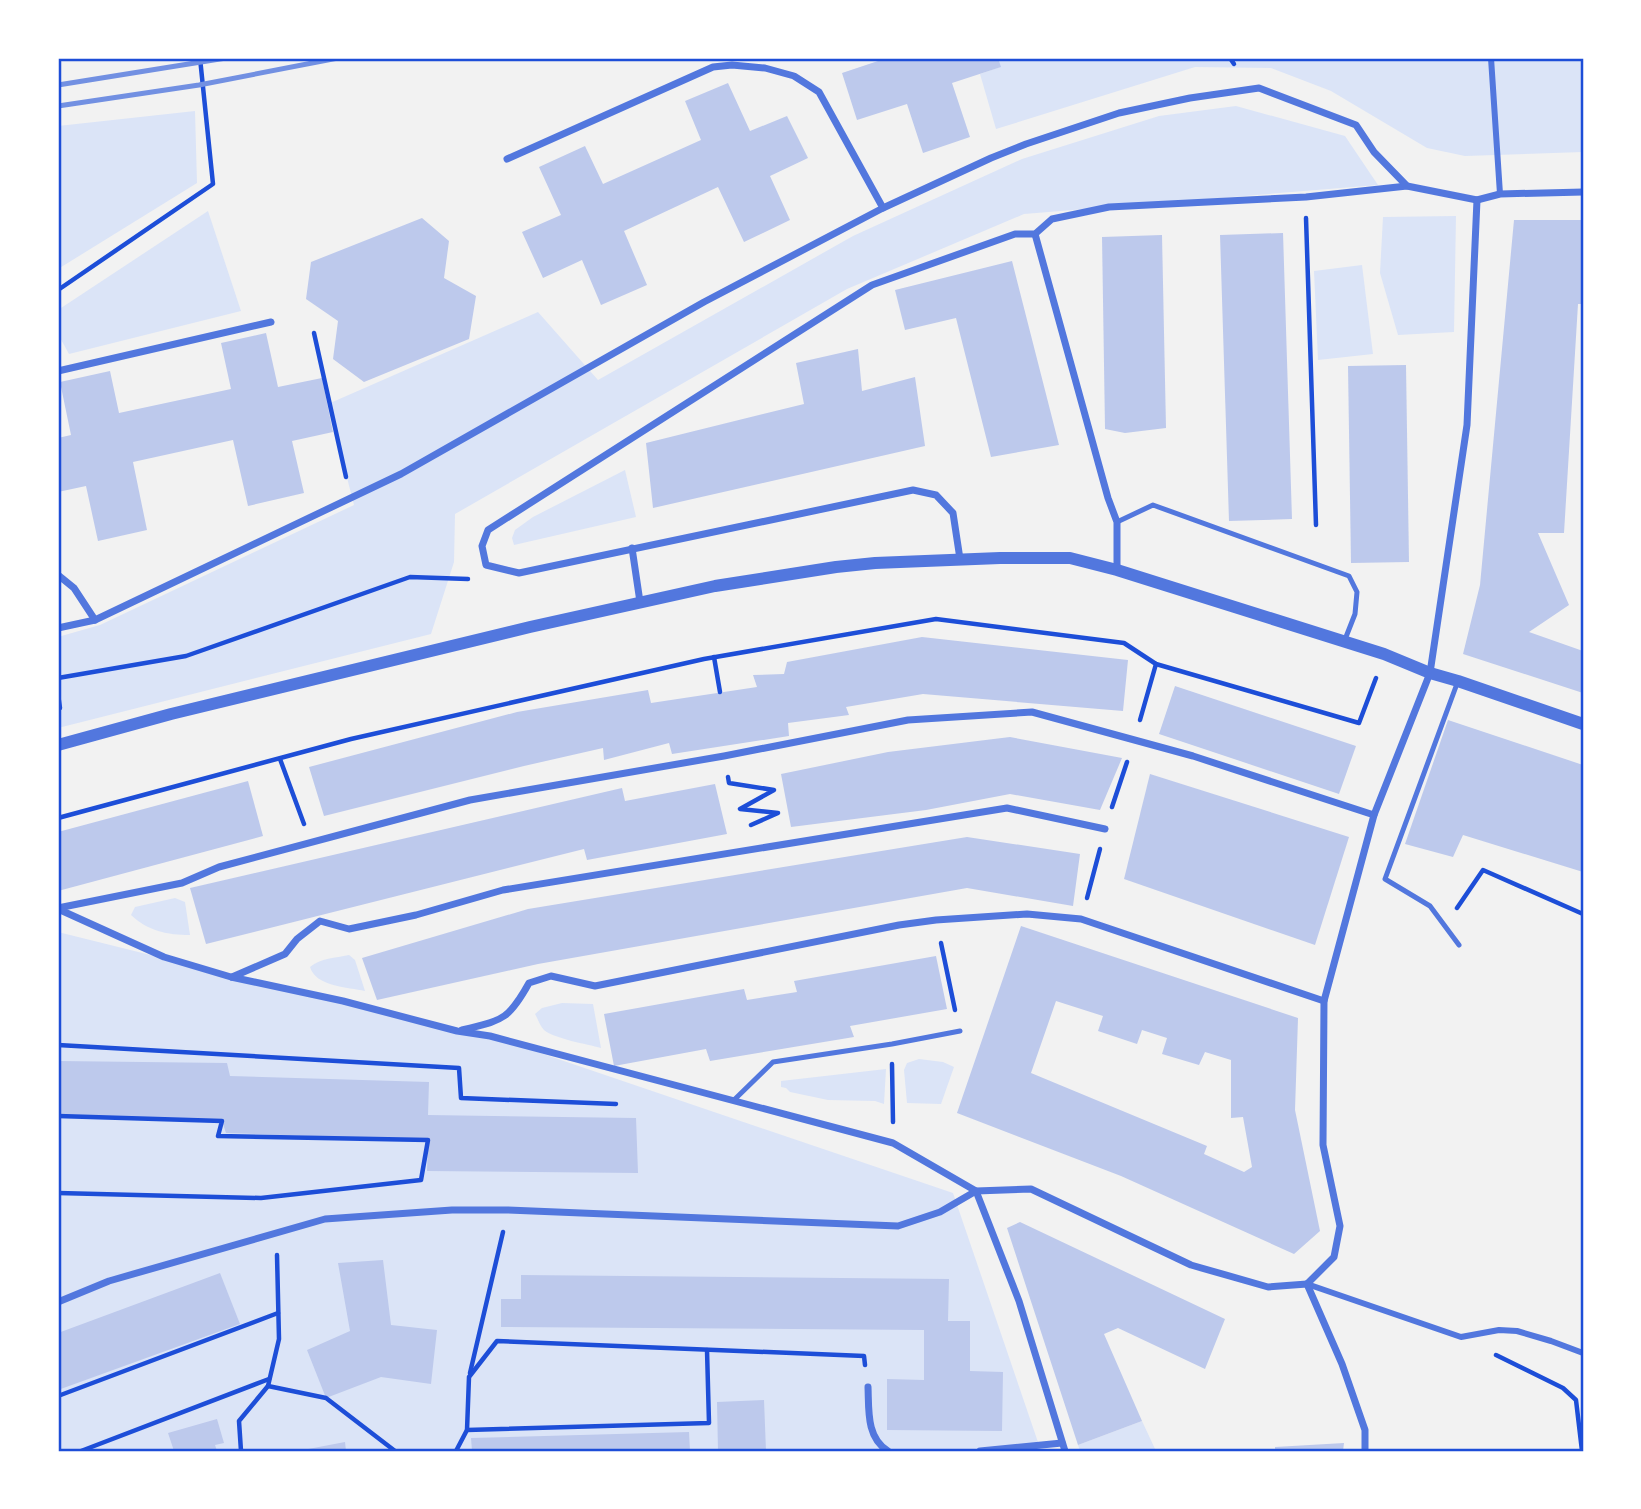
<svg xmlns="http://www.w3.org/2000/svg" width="1641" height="1509" font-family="'Source Sans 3',sans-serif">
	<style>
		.green { fill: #dbe4f7 }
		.building { fill: #bdc9ec; fill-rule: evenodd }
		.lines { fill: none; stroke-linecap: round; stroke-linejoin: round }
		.path { stroke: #1d4ed8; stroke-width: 4.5 }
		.service { stroke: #5277de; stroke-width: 5 }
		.pedestrian { stroke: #5277de; stroke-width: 6 }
		.minor { stroke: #5277de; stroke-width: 7 }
		.tertiary { stroke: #5277de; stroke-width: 12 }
		.rail { stroke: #7290e2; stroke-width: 5 }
		.neatline { fill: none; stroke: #1d4ed8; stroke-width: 2.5 }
	</style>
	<rect width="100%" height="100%" fill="#f2f2f2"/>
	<g class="green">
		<path d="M998,58h585v94l-118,4 -38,-8 -96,-57 -60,-23 -76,-1 -199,62 -16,-55 20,-7z"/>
		<path d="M1236,106l109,30 33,49 -354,29 -177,75 -392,225 -1,48 -23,72 -373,94v-91l42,-12 254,-120 -26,-101 210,-92 60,68 255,-144 169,-77 137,-43z"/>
		<path d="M195,111l2,72 -139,86v-143z"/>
		<path d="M208,211l33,100 -172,43 -11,-20v-24z"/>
		<path d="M1456,216l-2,116 -56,3 -18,-62 3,-56z"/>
		<path d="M1362,265l11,89 -55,6 -4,-89z"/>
		<path d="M625,470l11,47 -122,28 -2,-7 3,-8 18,-13z"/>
		<path d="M175,898l10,4 5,33c-23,0 -42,-4 -59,-20l4,-8z"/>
		<path d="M58,932l399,99 33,5 463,157 88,258h-983z"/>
		<path d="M349,955l6,5 10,31c-17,-4 -49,-4 -55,-24 11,-9 25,-9 39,-12z"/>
		<path d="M562,1003l31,1 8,44c-14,-4 -46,-9 -57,-18 -4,-4 -6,-11 -9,-16l7,-6z"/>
		<path d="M919,1059l24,3 11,5 -13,37 -34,-1 -3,-33 3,-7z"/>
		<path d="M886,1069l-2,35 -9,-3 -47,-1 -38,-8 -4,-4 -5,-1v-6z"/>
		<path d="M1142,1421l14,30h-76l-2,-6z"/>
	</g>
	<g class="building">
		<path d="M887,58h111l3,9 -49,16 18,54 -47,16 -16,-49 -50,16 -15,-47z"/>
		<path d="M728,83l22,48 37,-15 21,42 -38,18 20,44 -46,22 -26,-55 -94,44 23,54 -46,20 -19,-45 -39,18 -21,-46 39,-17 -22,-48 46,-21 18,38 98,-44 -16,-39z"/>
		<path d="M422,218l27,23 -5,37 32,18 -7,43 -105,43 -31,-23 5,-38 -32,-22 5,-37z"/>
		<path d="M1514,220h69v84h-5l-14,229h-26l31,72 -40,27 54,19v42l-120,-39 17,-69z"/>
		<path d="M1283,233l9,286 -63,2 -9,-286z"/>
		<path d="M1162,235l4,193 -41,5 -20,-4 -3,-192z"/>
		<path d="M1012,261l47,184 -68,12 -35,-139 -51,12 -10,-40z"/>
		<path d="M266,333l12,54 44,-9 11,54 -41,9 12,52 -56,13 -15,-66 -100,22 14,68 -49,11 -12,-55 -28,6v-54l13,-3 -11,-53 50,-11 9,42 112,-24 -10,-46z"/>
		<path d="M858,349l4,42 53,-14 10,69 -272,62 -7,-65 158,-39 -8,-41z"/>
		<path d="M1406,365l3,197 -58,1 -3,-197z"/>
		<path d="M922,637l206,23 -5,51 -200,-17 -77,13 3,8 -61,8 1,13 -117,18 -3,-11 -65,17 -1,-12 -79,18 -200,50 -15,-49 208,-55 131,-22 3,13 106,-16 -4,-12 31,-1 3,-12z"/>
		<path d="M1175,686l181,60 -17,48 -180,-60z"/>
		<path d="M1448,720l135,45v107l-120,-37 -10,22 -48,-13z"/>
		<path d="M1010,737l112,21 -22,52 -90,-16 -84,16 -135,17 -10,-53 107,-22z"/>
		<path d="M1150,774l199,63 -34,108 -191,-66z"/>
		<path d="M248,781l15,55 -205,55v-59z"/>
		<path d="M715,784l12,50 -140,26 -3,-11 -378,95 -16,-56 432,-100 3,13z"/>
		<path d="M967,837l113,17 -7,52 -106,-18 -429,76 -161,36 -15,-42 166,-49z"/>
		<path d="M1021,926l277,92 -3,92 25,121 -26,23 -173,-78 -164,-63zM1056,1001l47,15 -5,15 39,13 5,-14 25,8 -5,16 37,11 6,-13 26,8v58l12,-1 9,50 -8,5 -40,-18 3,-8 -176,-73z"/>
		<path d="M936,956l11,53 -97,17 4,11 -144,24 -4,-12 -92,17 -10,-52 140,-25 3,11 50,-8 -3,-11z"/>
		<path d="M58,1061l169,2 3,13 199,6 -1,33 208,3 2,55 -211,-2 1,-31 -202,-7 -4,-12 -164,-5z"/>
		<path d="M1020,1222l205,97 -20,50 -87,-41 -14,6 38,87 -64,24 -71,-217z"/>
		<path d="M383,1260l8,65 46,5 -6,54 -50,-7 -55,21 -19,-48 43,-19 -12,-68z"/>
		<path d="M220,1273l20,51 -182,66v-57z"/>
		<path d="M521,1275l428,4 -1,42h22v50l33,1 -1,59 -115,-1v-51l37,1v-50l-423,-3v-28h20z"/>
		<path d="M764,1400l2,51h-48l-1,-49z"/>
		<path d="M217,1419l7,24 -9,2 2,6h-43l-6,-18z"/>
		<path d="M689,1432l1,19h-218l-1,-13z"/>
		<path d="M345,1442l1,9h-43v-1z"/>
		<path d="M1344,1443l-1,8h-68v-4z"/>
	</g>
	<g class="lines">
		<g class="path">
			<path d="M1230,58l4,6"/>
			<path d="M1306,218l10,307"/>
			<path d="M58,290l155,-106 -13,-126"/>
			<path d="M314,333l32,144"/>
			<path d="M714,657l6,35"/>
			<path d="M58,678l128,-22 224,-79 58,2"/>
			<path d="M58,694l2,14"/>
			<path d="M1140,720l16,-56"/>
			<path d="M280,759l24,65"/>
			<path d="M728,777l1,6 45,7 -34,19 38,4 -27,12"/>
			<path d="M1112,807l15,-45"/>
			<path d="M58,818l293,-79 353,-80 232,-40 188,24 32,21 203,59 17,-45"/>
			<path d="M1087,898l13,-49"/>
			<path d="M1457,908l26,-38 100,44"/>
			<path d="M941,943l14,67"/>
			<path d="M58,1045l401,23 2,30 155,6"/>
			<path d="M892,1064l1,58"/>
			<path d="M58,1116l164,5 -4,15 210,4 -7,40 -160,18 -203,-5"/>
			<path d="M277,1255l2,84 -11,47 58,12 69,53"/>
			<path d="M1496,1355l67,33 13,12 6,51"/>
			<path d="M470,1373l33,-141"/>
			<path d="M58,1396l220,-83"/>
			<path d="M467,1430l242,-7 -2,-73"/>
			<path d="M81,1451l188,-72"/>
			<path d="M241,1451l-2,-30 29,-35"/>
			<path d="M456,1451l11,-21 2,-53 28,-36 367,15 1,9"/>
		</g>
		<g class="service">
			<path d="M1117,522l36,-17 196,71 8,16 -2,22 -11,28"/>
			<path d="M1458,681l-73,198 45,27 29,39"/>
			<path d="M734,1100l39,-38 119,-18 68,-13"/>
		</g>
		<g class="pedestrian">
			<path d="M1491,58l9,136"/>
			<path d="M1307,1284l154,53 38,-7 18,1 34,10 32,12"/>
		</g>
		<g class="minor">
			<path d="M507,159l206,-92 19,-2 33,3 29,8 25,16 64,116"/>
			<path d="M1035,234l73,264 9,24v48"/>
			<path d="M58,371l213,-49"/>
			<path d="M632,548l8,54"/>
			<path d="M960,559l-7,-46 -17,-18 -23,-5 -394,83 -33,-8 -4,-19 6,-16 384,-245 143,-51h20l17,-15 57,-12 197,-10 101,-11"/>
			<path d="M58,575l16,13 21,32"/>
			<path d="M58,628l37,-8 306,-146 303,-172 179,-94 108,-50 35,-14 93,-31 71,-15 69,-10 97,37 18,27 33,34 70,14 23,-6 83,-2"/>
			<path d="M58,908l124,-25 37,-16 251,-67 254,-44 184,-36 124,-8 161,44 181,59"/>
			<path d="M58,909l106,48 67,20 112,24 114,30 33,5 403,107 83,48 43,110 46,150"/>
			<path d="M232,977l53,-23 12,-15 23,-18 29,8 67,-14 87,-25 504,-82 98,21"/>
			<path d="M462,1030c40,-10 46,-9 67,-47l22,-7 44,10 304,-61 37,-5 91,-6 54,5 243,82"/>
			<path d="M1307,1284l27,-27 6,-31 -17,-81 1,-144 50,-186 56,-142 37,-248 10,-225"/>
			<path d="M1307,1284l35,80 23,66v21"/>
			<path d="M58,1302l51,-21 216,-62 127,-9h56l390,16 42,-14 36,-21 55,-2 160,76 77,22 39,-3"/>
			<path d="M868,1387c1,22 -2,51 20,64"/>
			<path d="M980,1451l82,-8"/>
		</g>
		<path class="tertiary" d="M58,745l113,-31 359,-87 185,-41 121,-19 39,-4 125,-5h70l47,12 267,84 46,19 28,8 125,43"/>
		<g class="rail">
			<path d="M58,85l168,-27"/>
			<path d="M58,106l141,-21 139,-27"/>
		</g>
	</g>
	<rect width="1641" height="1509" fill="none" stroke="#ffffff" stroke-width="119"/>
	<rect x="60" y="60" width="1522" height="1390" class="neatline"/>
</svg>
